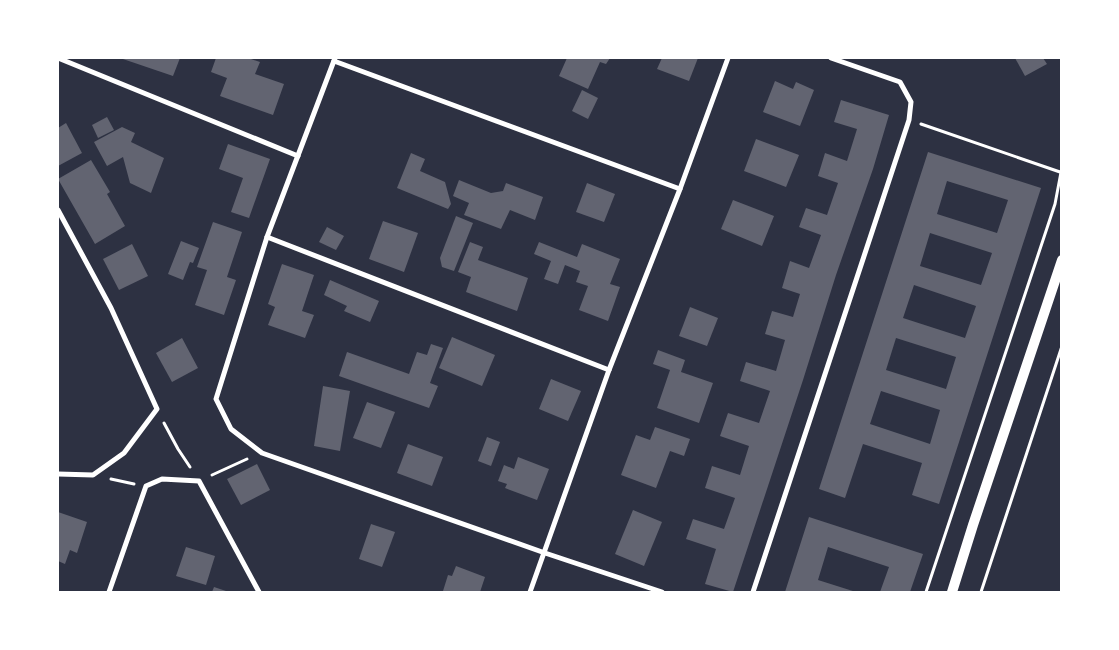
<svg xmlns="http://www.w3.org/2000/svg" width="1119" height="650" font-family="'Varela Round',sans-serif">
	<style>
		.building { fill: #626471; fill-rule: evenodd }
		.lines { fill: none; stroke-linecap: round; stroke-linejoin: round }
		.path { stroke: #fff; stroke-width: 3 }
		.minor { stroke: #fff; stroke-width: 5 }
		.secondary { stroke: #fff; stroke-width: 10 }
	</style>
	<rect width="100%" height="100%" fill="#2d3142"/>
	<g class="building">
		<path d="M120,58h60l-7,18z"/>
		<path d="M216,58h32l12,4 -5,12 29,10 -11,31 -53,-19 7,-18 -16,-6z"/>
		<path d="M567,58h43l-4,6 -6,-2 -12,27 -29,-13z"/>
		<path d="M662,58h36l-9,23 -32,-12z"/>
		<path d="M1015,58h28l4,6 -22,12z"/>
		<path d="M775,81l18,8 3,-7 18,8 -14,36 -37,-14z"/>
		<path d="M582,90l16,8 -10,21 -16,-8z"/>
		<path d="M841,100l48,15 -16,54 -37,106 -33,105 -70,212 -28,-8 11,-35 -30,-10 7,-20 31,10 11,-31 -30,-10 7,-22 28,9 9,-29 -29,-10 8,-23 31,10 11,-32 -30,-10 6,-19 30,9 9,-31 -20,-6 7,-23 21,6 7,-23 -18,-6 8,-27 19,7 12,-33 -22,-8 7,-19 21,7 11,-32 -20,-7 7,-23 22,8 10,-32 -23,-7z"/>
		<path d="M107,117l7,13 -16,8 -6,-13z"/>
		<path d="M66,123l16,30 -24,13v-38z"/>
		<path d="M122,127l13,6 -4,9 33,16 -13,35 -21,-10 -7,-26 -16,9 -13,-24z"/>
		<path d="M756,139l43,16 -13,32 -42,-16z"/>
		<path d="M228,144l42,15 -21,59 -18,-6 12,-34 -24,-9z"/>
		<path d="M928,152l113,36 -102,316 -27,-9 10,-32 -59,-19 -18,54 -26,-9zM947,181l61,19 -11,33 -60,-19zM930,233l62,20 -11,32 -61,-19zM914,285l62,21 -11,32 -62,-20zM896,338l60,19 -10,32 -60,-19zM881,391l59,19 -10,34 -60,-20z"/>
		<path d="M411,153l14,6 -5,12 25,11 6,22 -3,5 -51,-21z"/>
		<path d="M91,160l19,32 -3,2 18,32 -30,18 -37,-65z"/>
		<path d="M459,180l32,13 12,-2 3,-8 37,14 -8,23 -25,-10 -9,19 -37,-14 5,-12 -16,-7z"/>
		<path d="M587,183l28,11 -11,28 -28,-10z"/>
		<path d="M733,200l41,16 -12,30 -41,-17z"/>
		<path d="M456,216l17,7 -19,48 -12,-4 -2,-9z"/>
		<path d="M383,221l35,12 -14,39 -35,-13z"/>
		<path d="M213,222l29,10 -15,45 9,3 -12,35 -29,-10 12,-35 -10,-3z"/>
		<path d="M327,227l17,9 -8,14 -17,-8z"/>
		<path d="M181,241l18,7 -6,15 -3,-1 -7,18 -15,-6z"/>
		<path d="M470,242l13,5 -5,13 50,18 -11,33 -51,-19 5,-15 -13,-5z"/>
		<path d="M539,242l38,15 5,-13 38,15 -10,25 10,3 -12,34 -29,-11 9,-24 -12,-4 4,-11 -15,-6 -7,19 -14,-5 7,-18 -17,-7z"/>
		<path d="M132,244l16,32 -29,14 -16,-31z"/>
		<path d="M282,264l32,11 -12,36 12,4 -9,23 -37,-13 7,-18 -7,-3z"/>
		<path d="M330,280l49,21 -9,21 -26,-11 3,-5 -23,-11z"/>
		<path d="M690,307l28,11 -11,28 -28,-10z"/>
		<path d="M452,337l43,18 -13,31 -43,-18z"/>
		<path d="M182,338l16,30 -26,14 -16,-29z"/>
		<path d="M431,344l12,4 -13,35 8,3 -9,22 -90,-32 8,-24 62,22 8,-22 10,3z"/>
		<path d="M658,350l27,10 -4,12 32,11 -14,40 -42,-15 13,-38 -17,-6z"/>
		<path d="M551,379l30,12 -13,30 -29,-12z"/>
		<path d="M323,386l27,5 -10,60 -26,-5z"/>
		<path d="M367,402l28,10 -14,36 -28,-10z"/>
		<path d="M655,427l35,12 -6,17 -14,-5 -14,37 -35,-13 15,-40 14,5z"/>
		<path d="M487,437l13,5 -9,24 -13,-5z"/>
		<path d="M408,444l35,13 -11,29 -35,-13z"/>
		<path d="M518,457l31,12 -12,31 -32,-12 2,-4 -9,-3 6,-16 10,4z"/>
		<path d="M257,464l13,26 -29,15 -14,-26z"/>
		<path d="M633,510l29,12 -18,44 -29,-12z"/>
		<path d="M58,512l29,10 -10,31 -7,-3 -5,14 -7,-3z"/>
		<path d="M809,517l114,37 -13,38h-30l9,-25 -61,-20 -10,33 38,12h-71z"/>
		<path d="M371,524l24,8 -13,35 -23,-8z"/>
		<path d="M186,547l29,9 -9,29 -30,-9z"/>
		<path d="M456,566l29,11 -5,15h-32l-5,-1 5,-16 4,1z"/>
		<path d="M214,587l15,5h-17z"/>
	</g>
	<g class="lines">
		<g class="path">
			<path d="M921,124l139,48"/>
			<path d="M164,423l14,26 12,18"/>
			<path d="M212,475l35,-16"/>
			<path d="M111,479l23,5"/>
			<path d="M926,592l129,-388 7,-37"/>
			<path d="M981,592l81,-246"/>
		</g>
		<g class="minor">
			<path d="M58,58l240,98"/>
			<path d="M335,58l-68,179 -51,162 15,30 31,24 283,100 117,39"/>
			<path d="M334,61l346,128"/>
			<path d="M58,210l53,98 46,101 -33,44 -31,22 -35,-1"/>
			<path d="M267,237l342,133"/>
			<path d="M109,592l37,-106 16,-7 37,2 60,111"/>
			<path d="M530,592l79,-222 71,-181 48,-131"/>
			<path d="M753,592l156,-472 2,-18 -11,-20 -69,-24"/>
		</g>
		<path class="secondary" d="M952,592l21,-67 89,-265"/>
	</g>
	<rect width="1119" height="650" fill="none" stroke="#ffffff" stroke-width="118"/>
</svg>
